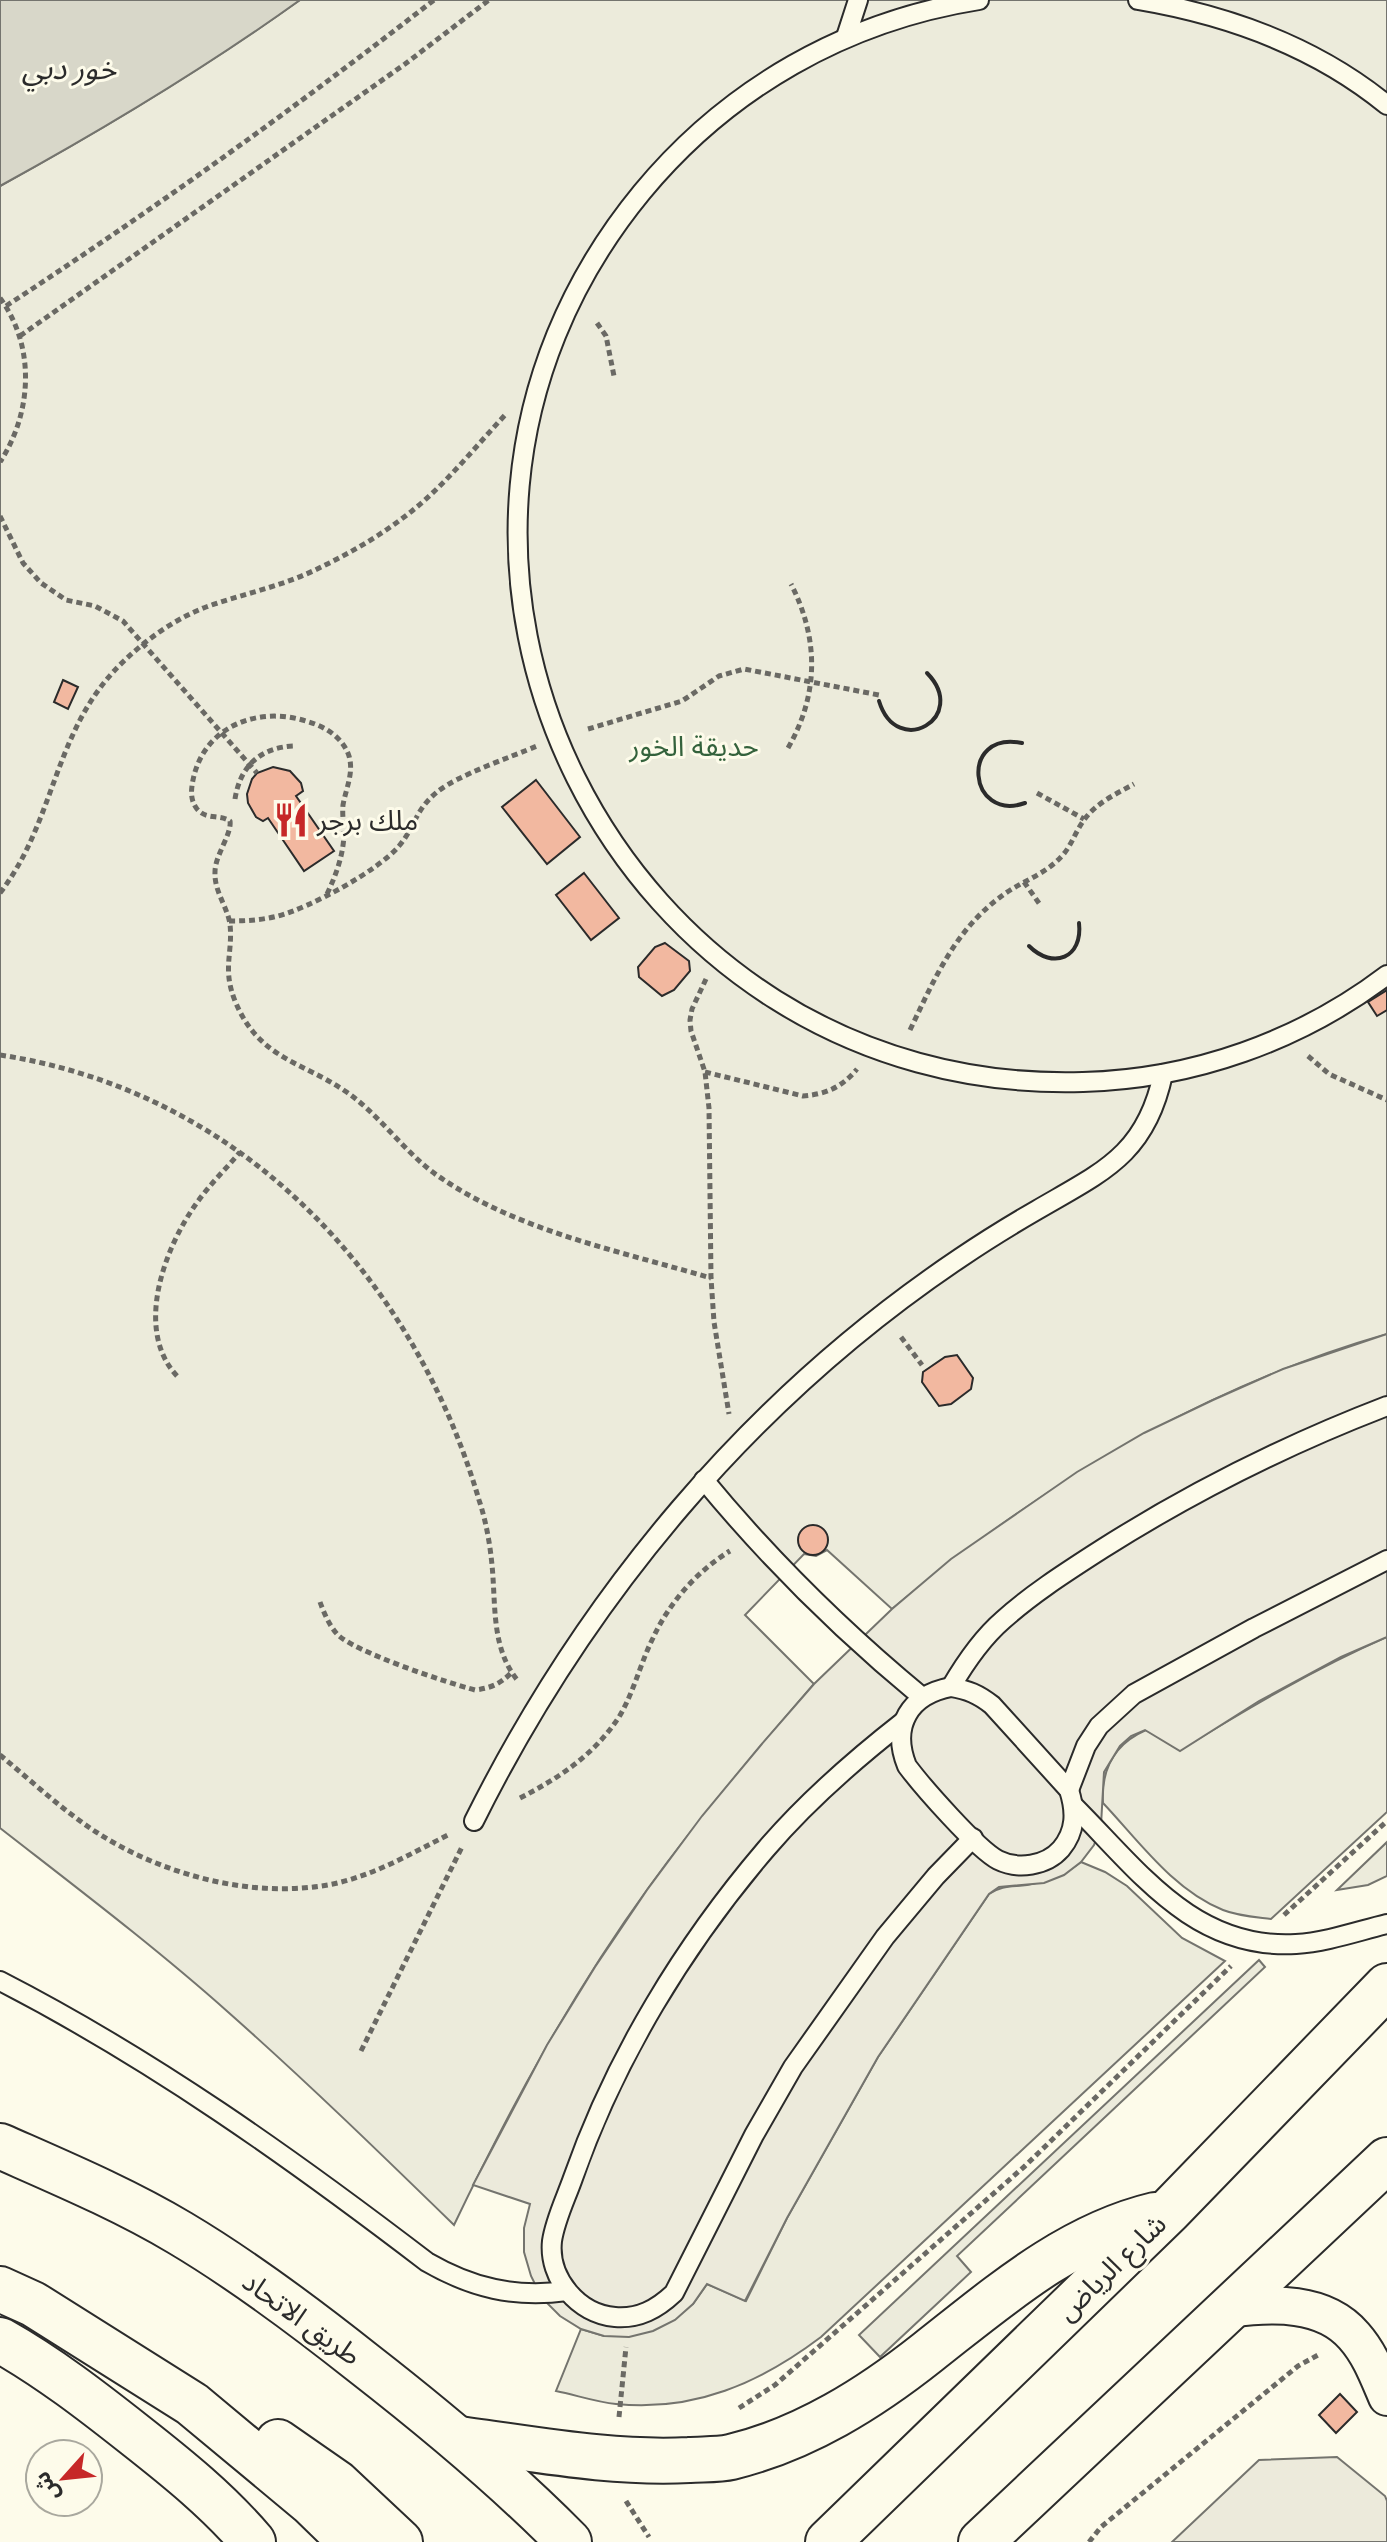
<svg xmlns="http://www.w3.org/2000/svg" width="1387" height="2542" font-family="Lato,'Noto Sans Arabic',sans-serif">
	<style>
		.green { fill: #ecebdb; stroke: #74746e; stroke-width: 2 }
		.parking { fill: #eceadb; stroke: #74746e; stroke-width: 2 }
		.water { fill: #d8d7c9; stroke: #74746e; stroke-width: 2 }
		.building { fill: #f2b8a0; stroke: #2b2b2b; stroke-width: 2 }
		.lines { fill: none; stroke-linecap: round; stroke-linejoin: round }
		.lane-casing { stroke: #2b2b2b; stroke-width: 22 }
		.street-casing { stroke: #2b2b2b; stroke-width: 40 }
		.secondary-casing { stroke: #2b2b2b; stroke-width: 48 }
		.path { stroke: #6a6964; stroke-width: 5; stroke-dasharray: 6 4; stroke-linecap: butt }
		.lane { stroke: #fdfbea; stroke-width: 18 }
		.street { stroke: #fdfbea; stroke-width: 36 }
		.secondary { stroke: #fdfbea; stroke-width: 44 }
		.wall { stroke: #2b2b2b; stroke-width: 4 }
		.labels { text-anchor: middle; stroke-width: 6; stroke-linejoin: round; paint-order: stroke }
		.park-label { font-size: 28px; fill: #34623c; stroke: #fdfbea }
		.poi-label { font-size: 28px; fill: #2b2b2b; stroke: #fdfbea; text-anchor: start }
		.street-label { font-size: 28px; fill: #2b2b2b; stroke: #fdfbea }
		.water-label { font-size: 30px; font-style: italic; fill: #2b2b2b; stroke: #fdfbea }
	</style>
	<rect width="100%" height="100%" fill="#fdfbea"/>
	<g class="green">
		<path d="M300,0h1087v1334c-185,53 -348,152 -495,275l-65,-59 -11,6 -12,-2 -59,61 69,69c-57,66 -114,133 -165,203 -77,106 -139,221 -195,338 -74,-72 -148,-144 -226,-213 -73,-65 -151,-124 -228,-184v-1642c104,-57 203,-117 300,-186z"/>
		<path d="M1387,1637v175l-116,107c-16,-2 -33,-3 -48,-9 -50,-20 -85,-70 -120,-107 -2,-34 11,-59 43,-73l34,20c67,-41 134,-81 207,-113z"/>
		<path d="M1387,1842v34l-19,9 -31,5z"/>
		<path d="M1081,1862l24,10 22,14 55,52 43,23 -404,376c-61,46 -127,75 -205,67 -20,-2 -40,-9 -60,-13l25,-62 23,7 89,-32 14,-20 39,17 41,-83 91,-161 111,-163c13,-9 23,-7 38,-9 21,-4 37,-10 54,-23z"/>
		<path d="M1259,1960l6,7 -308,289 14,16 -91,85 -21,-22z"/>
	</g>
	<g class="parking">
		<path d="M1387,1334v303l-46,20 -82,44 -79,50 -35,-21 -14,6 -11,10 -16,26 -3,53 -7,20 -13,17 -17,13 -20,8 -45,4 -10,7 -111,163 -91,161 -42,83 -38,-17 -14,20 -18,16 -22,11 -24,6 -25,-1 -23,-7 -21,-13 -18,-18 -11,-22 -7,-24v-24l6,-24 -57,-19 74,-140 48,-78 52,-77 55,-74 59,-71 53,-61 78,-75 59,-50 126,-87 67,-39 69,-33 70,-31z"/>
		<path d="M1337,2457l48,39 2,5v41h-215l87,-82z"/>
	</g>
	<path class="water" d="M0,0h300c-96,69 -196,129 -300,186z"/>
	<g class="building">
		<path d="M63,680l15,7 -10,22 -14,-7z"/>
		<path d="M273,767l17,4 11,12 2,8 -7,5 38,55 -30,20 -36,-53 -5,3 -7,-4 -8,-14 -1,-9 5,-15 5,-6z"/>
		<path d="M536,780l44,57 -33,27 -45,-57z"/>
		<path d="M584,873l35,45 -28,22 -35,-45z"/>
		<path d="M665,943l24,18 1,10 -16,19 -12,6 -23,-19 -1,-10 17,-20z"/>
		<path d="M1387,990v20l-10,6 -9,-14z"/>
		<path d="M957,1355l16,23 -2,11 -20,15 -12,2 -17,-24 1,-10 22,-15z"/>
		<circle cx="813" cy="1540" r="15"/>
		<path d="M1340,2394l17,18 -21,21 -17,-18z"/>
	</g>
	<g class="lines">
		<g class="lane-casing">
			<g id="lane">
				<path d="M979,0c-133,21 -251,88 -337,192 -298,362 -25,904 441,890 110,-3 217,-41 304,-107"/>
				<path d="M1138,0c89,15 178,47 249,105"/>
				<path d="M846,37l12,-37"/>
				<path d="M704,1480c66,80 138,151 218,217"/>
				<path d="M951,1687c17,3 27,7 41,18l77,85c7,22 7,41 -8,59 -15,17 -43,21 -63,11 -21,-11 -76,-74 -91,-94 -16,-40 2,-71 44,-79z"/>
				<path d="M951,1687c14,-24 30,-48 52,-67 30,-27 65,-49 99,-71 90,-57 186,-105 285,-143"/>
				<path d="M904,1721c-50,39 -97,80 -138,128 -82,96 -151,209 -193,329 -7,20 -18,42 -21,63 -4,37 26,73 63,76 24,2 42,-8 59,-24l80,-158 39,-68 92,-130 51,-61 37,-38"/>
				<path d="M1069,1790l17,-44 13,-20 35,-32 120,-66 133,-68"/>
				<path d="M1074,1806c65,65 120,144 222,138 31,-2 62,-13 91,-20"/>
				<path d="M474,1821c112,-225 276,-422 486,-563 25,-17 51,-33 77,-48 65,-38 109,-55 126,-136"/>
				<path d="M0,1981c152,78 291,177 427,281 45,26 87,36 140,29"/>
			</g>
		</g>
		<g class="street-casing">
			<path id="street" d="M1230,2309c42,-6 94,-8 124,27 16,18 24,40 33,61"/>
		</g>
		<g class="secondary-casing">
			<g id="secondary">
				<path d="M0,2146c61,27 123,53 180,87 64,38 125,84 183,130 72,56 142,114 206,179"/>
				<path d="M0,2289l33,15 159,100 119,99 40,39"/>
				<path d="M0,2340c48,27 92,61 135,95 42,33 83,66 118,107"/>
				<path d="M459,2439c76,10 153,25 230,21 13,-1 29,0 42,-3 74,-18 139,-59 197,-105 69,-54 139,-116 227,-137"/>
				<path d="M278,2442l59,41 63,59"/>
				<path d="M828,2542l341,-331 218,-225"/>
				<path d="M981,2542l406,-382"/>
			</g>
		</g>
		<g class="path">
			<path d="M0,298c36,49 32,115 0,164"/>
			<path d="M6,306c147,-96 289,-198 428,-306"/>
			<path d="M597,323l9,13 8,40"/>
			<path d="M20,336l385,-272 84,-64"/>
			<path d="M0,516l23,47 18,20 25,17 29,6 28,15 134,152"/>
			<path d="M588,729l94,-28 37,-25 25,-7 135,26"/>
			<path d="M788,748c31,-54 31,-109 3,-164"/>
			<path d="M1037,793l47,26"/>
			<path d="M235,799c5,-33 26,-52 59,-53"/>
			<path d="M1024,882l17,24"/>
			<path d="M0,893c57,-74 53,-166 125,-233 23,-22 52,-42 81,-53 36,-13 74,-20 109,-37 36,-17 72,-38 103,-64 32,-27 59,-61 88,-92"/>
			<path d="M327,894c9,-19 16,-38 17,-59 0,-10 -2,-20 -1,-30 3,-17 11,-32 6,-49 -6,-18 -23,-29 -40,-34 -49,-17 -105,3 -116,58 -2,10 -3,20 4,29 9,11 22,5 33,12 2,13 -15,34 -15,51 -1,19 12,34 15,52 3,30 -8,44 5,77 24,58 66,60 110,90 37,25 61,65 99,89 78,52 179,72 267,98"/>
			<path d="M229,921c17,0 33,-1 49,-5 31,-8 100,-45 121,-70 16,-19 16,-36 38,-54 21,-17 74,-35 100,-46"/>
			<path d="M706,979l-14,30 -2,11 1,11 14,41 4,36 2,170 3,44 15,92"/>
			<path d="M910,1030c24,-50 44,-98 89,-132 20,-16 44,-22 62,-41 10,-10 14,-25 23,-37 12,-17 32,-26 50,-36"/>
			<path d="M0,1055c239,36 413,219 479,445 7,21 11,44 13,65 4,41 -1,83 26,116"/>
			<path d="M1308,1056l21,18 58,26"/>
			<path d="M705,1072l98,24c24,-2 39,-9 54,-27"/>
			<path d="M901,1337l21,28"/>
			<path d="M177,1376c-43,-46 -13,-127 19,-172 13,-19 30,-35 44,-52"/>
			<path d="M320,1602c4,11 9,23 17,32 17,18 111,49 138,56 16,-2 25,-6 36,-17"/>
			<path d="M0,1755c29,24 58,51 90,73 68,46 161,72 243,56 42,-9 79,-31 117,-50"/>
			<path d="M520,1798c39,-20 74,-43 99,-81 15,-25 21,-53 34,-79 16,-35 44,-67 77,-87"/>
			<path d="M1284,1915l103,-94"/>
			<path d="M361,2051l101,-204"/>
			<path d="M739,2408l36,-23 250,-219 206,-200"/>
			<path d="M619,2417l7,-70"/>
			<path d="M626,2501l23,36"/>
			<path d="M1089,2542l12,-15 197,-161 20,-11"/>
		</g>
		<use href="#lane" class="lane"/>
		<use href="#street" class="street"/>
		<use href="#secondary" class="secondary"/>
		<g class="wall">
			<path d="M879,701c18,59 91,16 48,-28"/>
			<path d="M1022,743c-63,-13 -54,80 3,60"/>
			<path d="M1029,946c24,24 54,12 50,-23"/>
		</g>
	</g>
	<defs>
		<g id="restaurant-bare" transform="scale(2.76)"><path d="M-5-6h1v4h1v-4h1v4h1v-4h1v5L-1.5 .5V6h-2V.5L-5-1ZM5-6V6H3V1.5H1.5Q1.5-4 5-6Z" fill="#c62828" stroke="#fdfbea" stroke-width="2.5" paint-order="stroke"/></g>
	</defs>
	<g fill-rule="evenodd">
		<use href="#restaurant-bare" x="291" y="820"/>
	</g>
	<g class="labels">
		<g class="park-label">
			<text x="694" y="756">حديقة الخور</text>
		</g>
		<g class="poi-label">
			<text x="317" y="830">ملك برجر</text>
		</g>
		<g class="street-label">
			<text transform="translate(1111 2267) rotate(-44)" y="10">شارع الرياض</text>
			<text transform="translate(302 2318) rotate(36)" y="10">طريق الاتحاد</text>
		</g>
		<g class="water-label">
			<text x="69" y="79">خور دبي</text>
		</g>
	</g>
	<g transform="translate(64 2478) rotate(243)"><circle r="38" fill="#fdfbea" stroke="#a9a89e" stroke-width="2"/>
	<path d="M0-6L14 30L0 20L-14 30Z" fill="#c62828"/>
	<text y="-12" font-size="22" font-weight="bold" text-anchor="middle" fill="#2b2b2b">ش</text>
	</g>
</svg>
